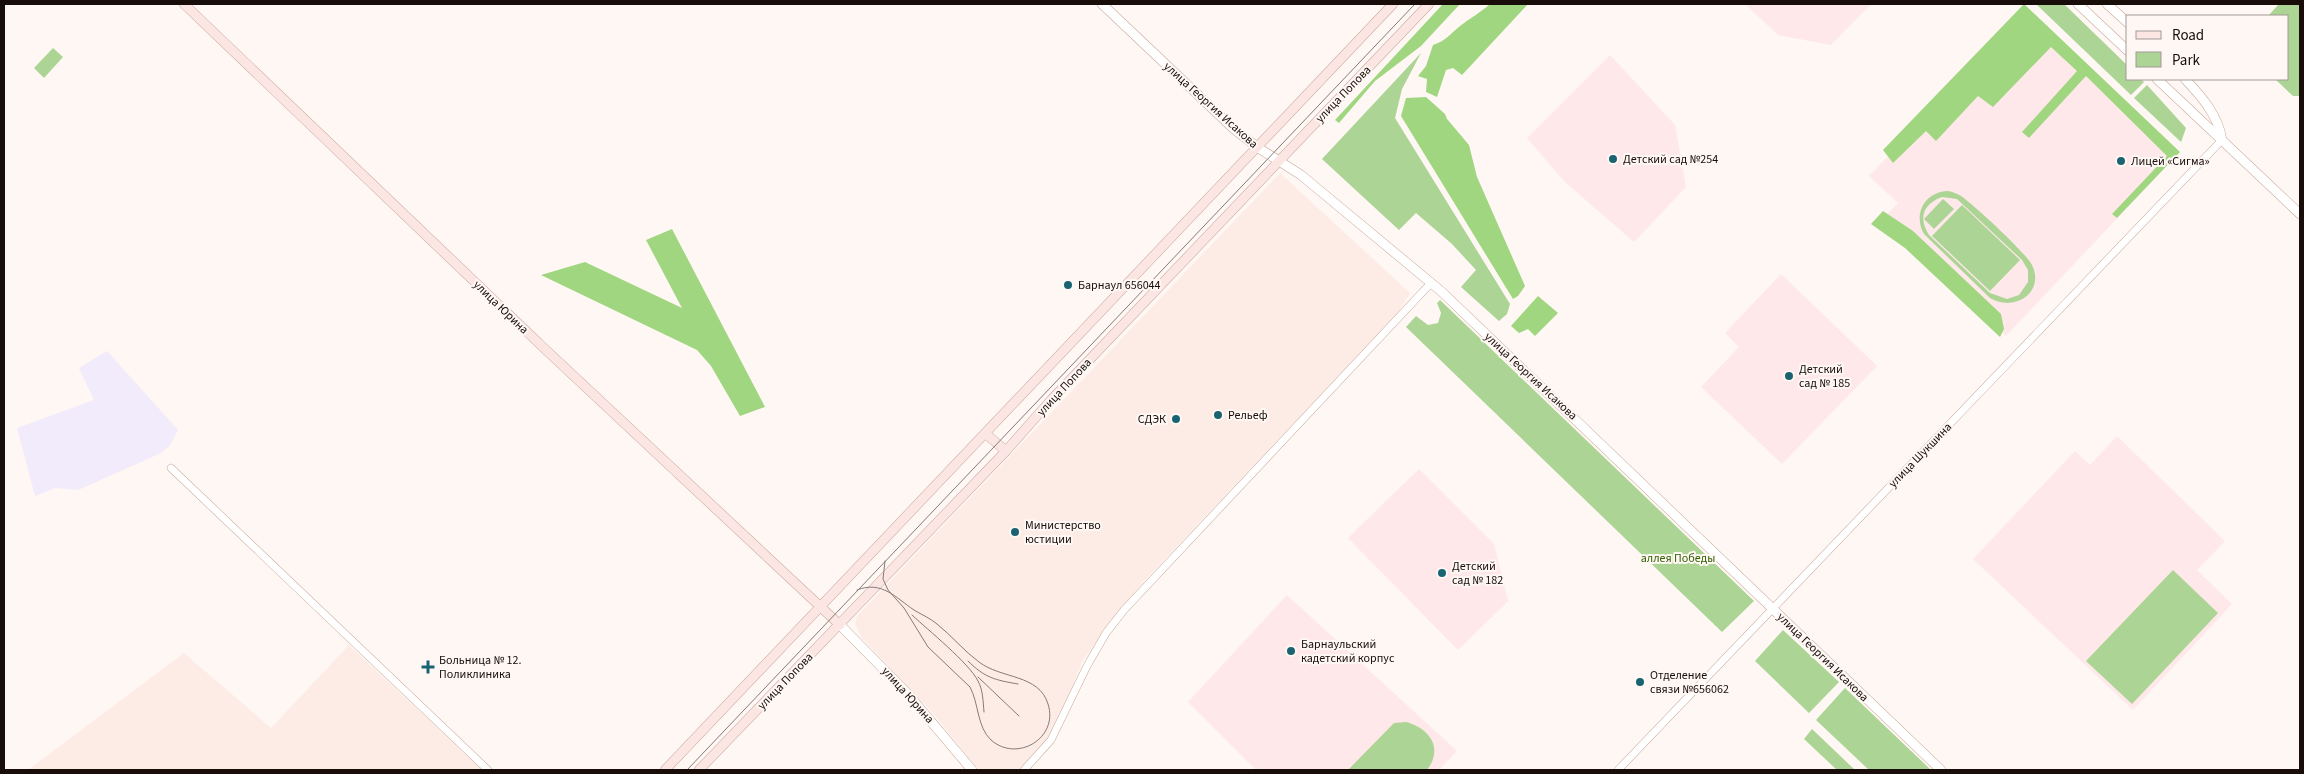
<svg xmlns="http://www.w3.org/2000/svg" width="2304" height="774" font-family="'Source Sans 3',sans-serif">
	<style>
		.built { fill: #fdece5 }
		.industrial { fill: #f1ebfc }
		.education { fill: #fee8e9 }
		.green { fill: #acd494; fill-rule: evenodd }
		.forest { fill: #a0d67f }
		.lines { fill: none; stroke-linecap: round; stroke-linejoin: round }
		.minor-casing { stroke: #c8a899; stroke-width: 8 }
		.tertiary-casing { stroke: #c8a899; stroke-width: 10 }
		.secondary-casing { stroke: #c8a899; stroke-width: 10 }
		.minor { stroke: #fff; stroke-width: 7 }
		.tertiary { stroke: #fff; stroke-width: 9 }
		.secondary { stroke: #fce6e4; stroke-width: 9 }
		.tram { stroke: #847b77; stroke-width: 1 }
		.poi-dot { fill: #196470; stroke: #fef7f4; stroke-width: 2 }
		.labels { text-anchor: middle; stroke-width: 4; stroke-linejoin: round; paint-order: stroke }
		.street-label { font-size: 12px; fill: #180d08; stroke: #fef7f4 }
		.poi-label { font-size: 12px; fill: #180d08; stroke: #fef7f4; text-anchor: start }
		.park-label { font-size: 12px; fill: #336102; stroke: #fef7f4 }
	</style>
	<rect width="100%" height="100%" fill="#fef7f4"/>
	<g class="built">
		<path d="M1280,173l130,120 -12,20 -254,268 -61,79 -32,79 -33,31h-39l-47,-58 -70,-74 -7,-14 2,-8z"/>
		<path d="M349,645l133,125h-454l156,-117 87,75z"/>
	</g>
	<path class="industrial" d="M107,351l71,79 -8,15 -9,8 -83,37 -23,-2 -20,8 -18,-68 77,-28 -15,-32z"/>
	<g class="education">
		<path d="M1745,4h126l-40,41 -53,-10z"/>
		<path d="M2028,13l149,142 -171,181 -125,-115 17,-18 -29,-27z"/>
		<path d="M1610,55l65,70 11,62 -52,55 -70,-61 -37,-43z"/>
		<path d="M1781,274l96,92 -95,98 -81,-77 38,-40 -14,-14z"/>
		<path d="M2117,436l108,105 -28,29 35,34 -99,106 -160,-151 102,-108 15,14z"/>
		<path d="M1419,469l75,75 14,57 -50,49 -110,-112z"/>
		<path d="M1287,595l170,156 -18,19h-183l-68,-68z"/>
	</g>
	<g class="green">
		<path d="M2036,4h28l64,62v13h13l3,3 -13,13z"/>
		<path d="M2279,4h21v92h-7l-18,-17h13v-63h-20z"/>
		<path d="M53,48l10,9 -19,21 -10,-10z"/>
		<path d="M1421,53l-19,36 -7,29 115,186 -3,10 -8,7 -38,-34 15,-17 -24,-26 -36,-31 -17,17 -77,-71z"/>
		<path d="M2147,85l39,43 -5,14 -47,-44z"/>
		<path d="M1946,191c5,0 10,2 15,5 12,8 66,58 71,69 13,26 -16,48 -42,33l-66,-64c-11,-19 0,-41 22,-43zM1942,197l15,2 65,61 6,10v12l-9,13 -12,4 -17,-6 -61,-58c-11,-17 -6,-31 13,-38z"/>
		<path d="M1943,199l11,10 -20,20 -10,-10z"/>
		<path d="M1962,205l58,55 -30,31 -58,-55z"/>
		<path d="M1440,300l314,301 -32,31 -316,-305 10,-11 12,9 10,-2 3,-10 -4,-10z"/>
		<path d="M2173,570l45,43 -86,91 -46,-43z"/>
		<path d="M1783,630l56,52 -30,31 -54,-52z"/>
		<path d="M1845,688l86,82h-62l-53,-50z"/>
		<path d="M1406,722c23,6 38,26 21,48h-79l46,-47z"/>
		<path d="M1812,729l43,41h-18l-33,-31z"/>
	</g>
	<g class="forest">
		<path d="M1443,4h17l-39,42 -46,35 -36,42 -4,-3z"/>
		<path d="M1490,4h38l-66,71 -9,-7 -7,2 -9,27 -11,-5 1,-13 -9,-3 8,-10 7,-21c13,-4 17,-11 27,-19 10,-8 20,-13 30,-22z"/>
		<path d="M2024,4l156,148 -63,66 -5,-4 55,-58 -81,-80 -57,62 -7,-6 55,-61 -26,-24 -58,60 -15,-11 -42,45 -10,-10 -33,32 -10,-13z"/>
		<path d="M1426,97l19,17 2,5 22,26 8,32 48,109 -7,10 -5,3 -112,-183 5,-18z"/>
		<path d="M1883,211l30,20 88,83 3,15 -4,8 -95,-89 -34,-24z"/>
		<path d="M672,229l93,178 -25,9 -29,-50 -14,-16 -156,-75 44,-13 97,46 -36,-68z"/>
		<path d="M1538,296l20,17 -23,23 -7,-7 -9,4 -8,-7z"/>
	</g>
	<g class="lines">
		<g class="minor-casing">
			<g id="minor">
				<path d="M171,468l317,302"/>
				<path d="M1024,770l27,-30 36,-74 19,-33 18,-23 307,-327"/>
				<path d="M1618,770l604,-630"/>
			</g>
		</g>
		<g class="tertiary-casing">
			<g id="tertiary">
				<path d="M1102,4l132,125 23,18 44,28 141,117 499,478"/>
				<path d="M2078,4l50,47"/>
				<path d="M2107,4l21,19"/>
				<path d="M2157,79l143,135"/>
				<path d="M2185,79c17,18 33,36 37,61"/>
				<path d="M840,625l67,68 65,77"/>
			</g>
		</g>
		<g class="secondary-casing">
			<g id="secondary">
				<path d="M184,4l362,346 294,275"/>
				<path d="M986,434l20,17"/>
				<path d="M665,770l728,-766"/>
				<path d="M699,770l307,-319 45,-51 378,-396"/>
			</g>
		</g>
		<use href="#minor" class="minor"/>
		<use href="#tertiary" class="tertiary"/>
		<use href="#secondary" class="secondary"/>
		<g class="tram">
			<path d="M857,590c25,-10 39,8 57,20 8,5 16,8 23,14 15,12 27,27 42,38 22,17 60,12 69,42 11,34 -31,59 -57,36 -14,-13 -12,-36 -21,-53l-42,-40 -24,-39 -16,-18 -5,-11 2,-18"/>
			<path d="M912,615c16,15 57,48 66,66 5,9 5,20 6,31"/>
			<path d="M968,661c17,17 27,19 50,23"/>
			<path d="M978,677l41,39"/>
			<path d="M687,770l728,-766"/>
		</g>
	</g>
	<g class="poi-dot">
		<circle cx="1613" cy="159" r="5"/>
		<circle cx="2121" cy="161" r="5"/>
		<circle cx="1068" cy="285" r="5"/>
		<circle cx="1789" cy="376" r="5"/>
		<circle cx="1218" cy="415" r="5"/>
		<circle cx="1176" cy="419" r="5"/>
		<circle cx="1015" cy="532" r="5"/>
		<circle cx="1442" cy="573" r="5"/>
		<circle cx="1291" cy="651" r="5"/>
		<path d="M425.5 659.5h5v5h5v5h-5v5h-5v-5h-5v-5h5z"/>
		<circle cx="1640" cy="682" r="5"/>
	</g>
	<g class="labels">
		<g class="street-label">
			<text transform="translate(1343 94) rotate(-46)" y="4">улица Попова</text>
			<text transform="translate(1211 105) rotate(42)" y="4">улица Георгия Исакова</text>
			<text transform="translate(501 307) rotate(44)" y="4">улица Юрина</text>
			<text transform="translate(1531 376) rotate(43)" y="4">улица Георгия Исакова</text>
			<text transform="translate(1064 387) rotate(-47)" y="4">улица Попова</text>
			<text transform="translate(1920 455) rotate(-46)" y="4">улица Шукшина</text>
			<text transform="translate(1823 657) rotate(44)" y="4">улица Георгия Исакова</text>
			<text transform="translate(785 681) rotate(-46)" y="4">улица Попова</text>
			<text transform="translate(908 695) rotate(48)" y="4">улица Юрина</text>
		</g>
		<g class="poi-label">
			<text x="1623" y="163">Детский сад №254</text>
			<text x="2131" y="165">Лицей «Сигма»</text>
			<text x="1078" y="289">Барнаул 656044</text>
			<text x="1799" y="373">Детский<tspan x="1799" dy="14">сад № 185</tspan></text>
			<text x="1228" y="419">Рельеф</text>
			<text x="1166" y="423" text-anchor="end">СДЭК</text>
			<text x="1025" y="529">Министерство<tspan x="1025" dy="14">юстиции</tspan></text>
			<text x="1452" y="570">Детский<tspan x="1452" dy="14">сад № 182</tspan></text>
			<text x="1301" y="648">Барнаульский<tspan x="1301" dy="14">кадетский корпус</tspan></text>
			<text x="439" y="664">Больница № 12.<tspan x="439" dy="14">Поликлиника</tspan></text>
			<text x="1650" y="679">Отделение<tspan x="1650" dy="14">связи №656062</tspan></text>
		</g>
		<g class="park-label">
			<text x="1678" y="562">аллея Победы</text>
		</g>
	</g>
	<rect width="2304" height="774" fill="none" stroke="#180d08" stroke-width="10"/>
	<rect x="2126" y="15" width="162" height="65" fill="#fef7f4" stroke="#a29996"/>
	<rect x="2136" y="31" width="25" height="8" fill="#fce6e4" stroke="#a29996"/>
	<text x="2172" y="40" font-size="15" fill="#180d08">Road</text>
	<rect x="2136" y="52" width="25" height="15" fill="#acd494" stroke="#a29996"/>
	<text x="2172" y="65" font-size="15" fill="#180d08">Park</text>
</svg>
